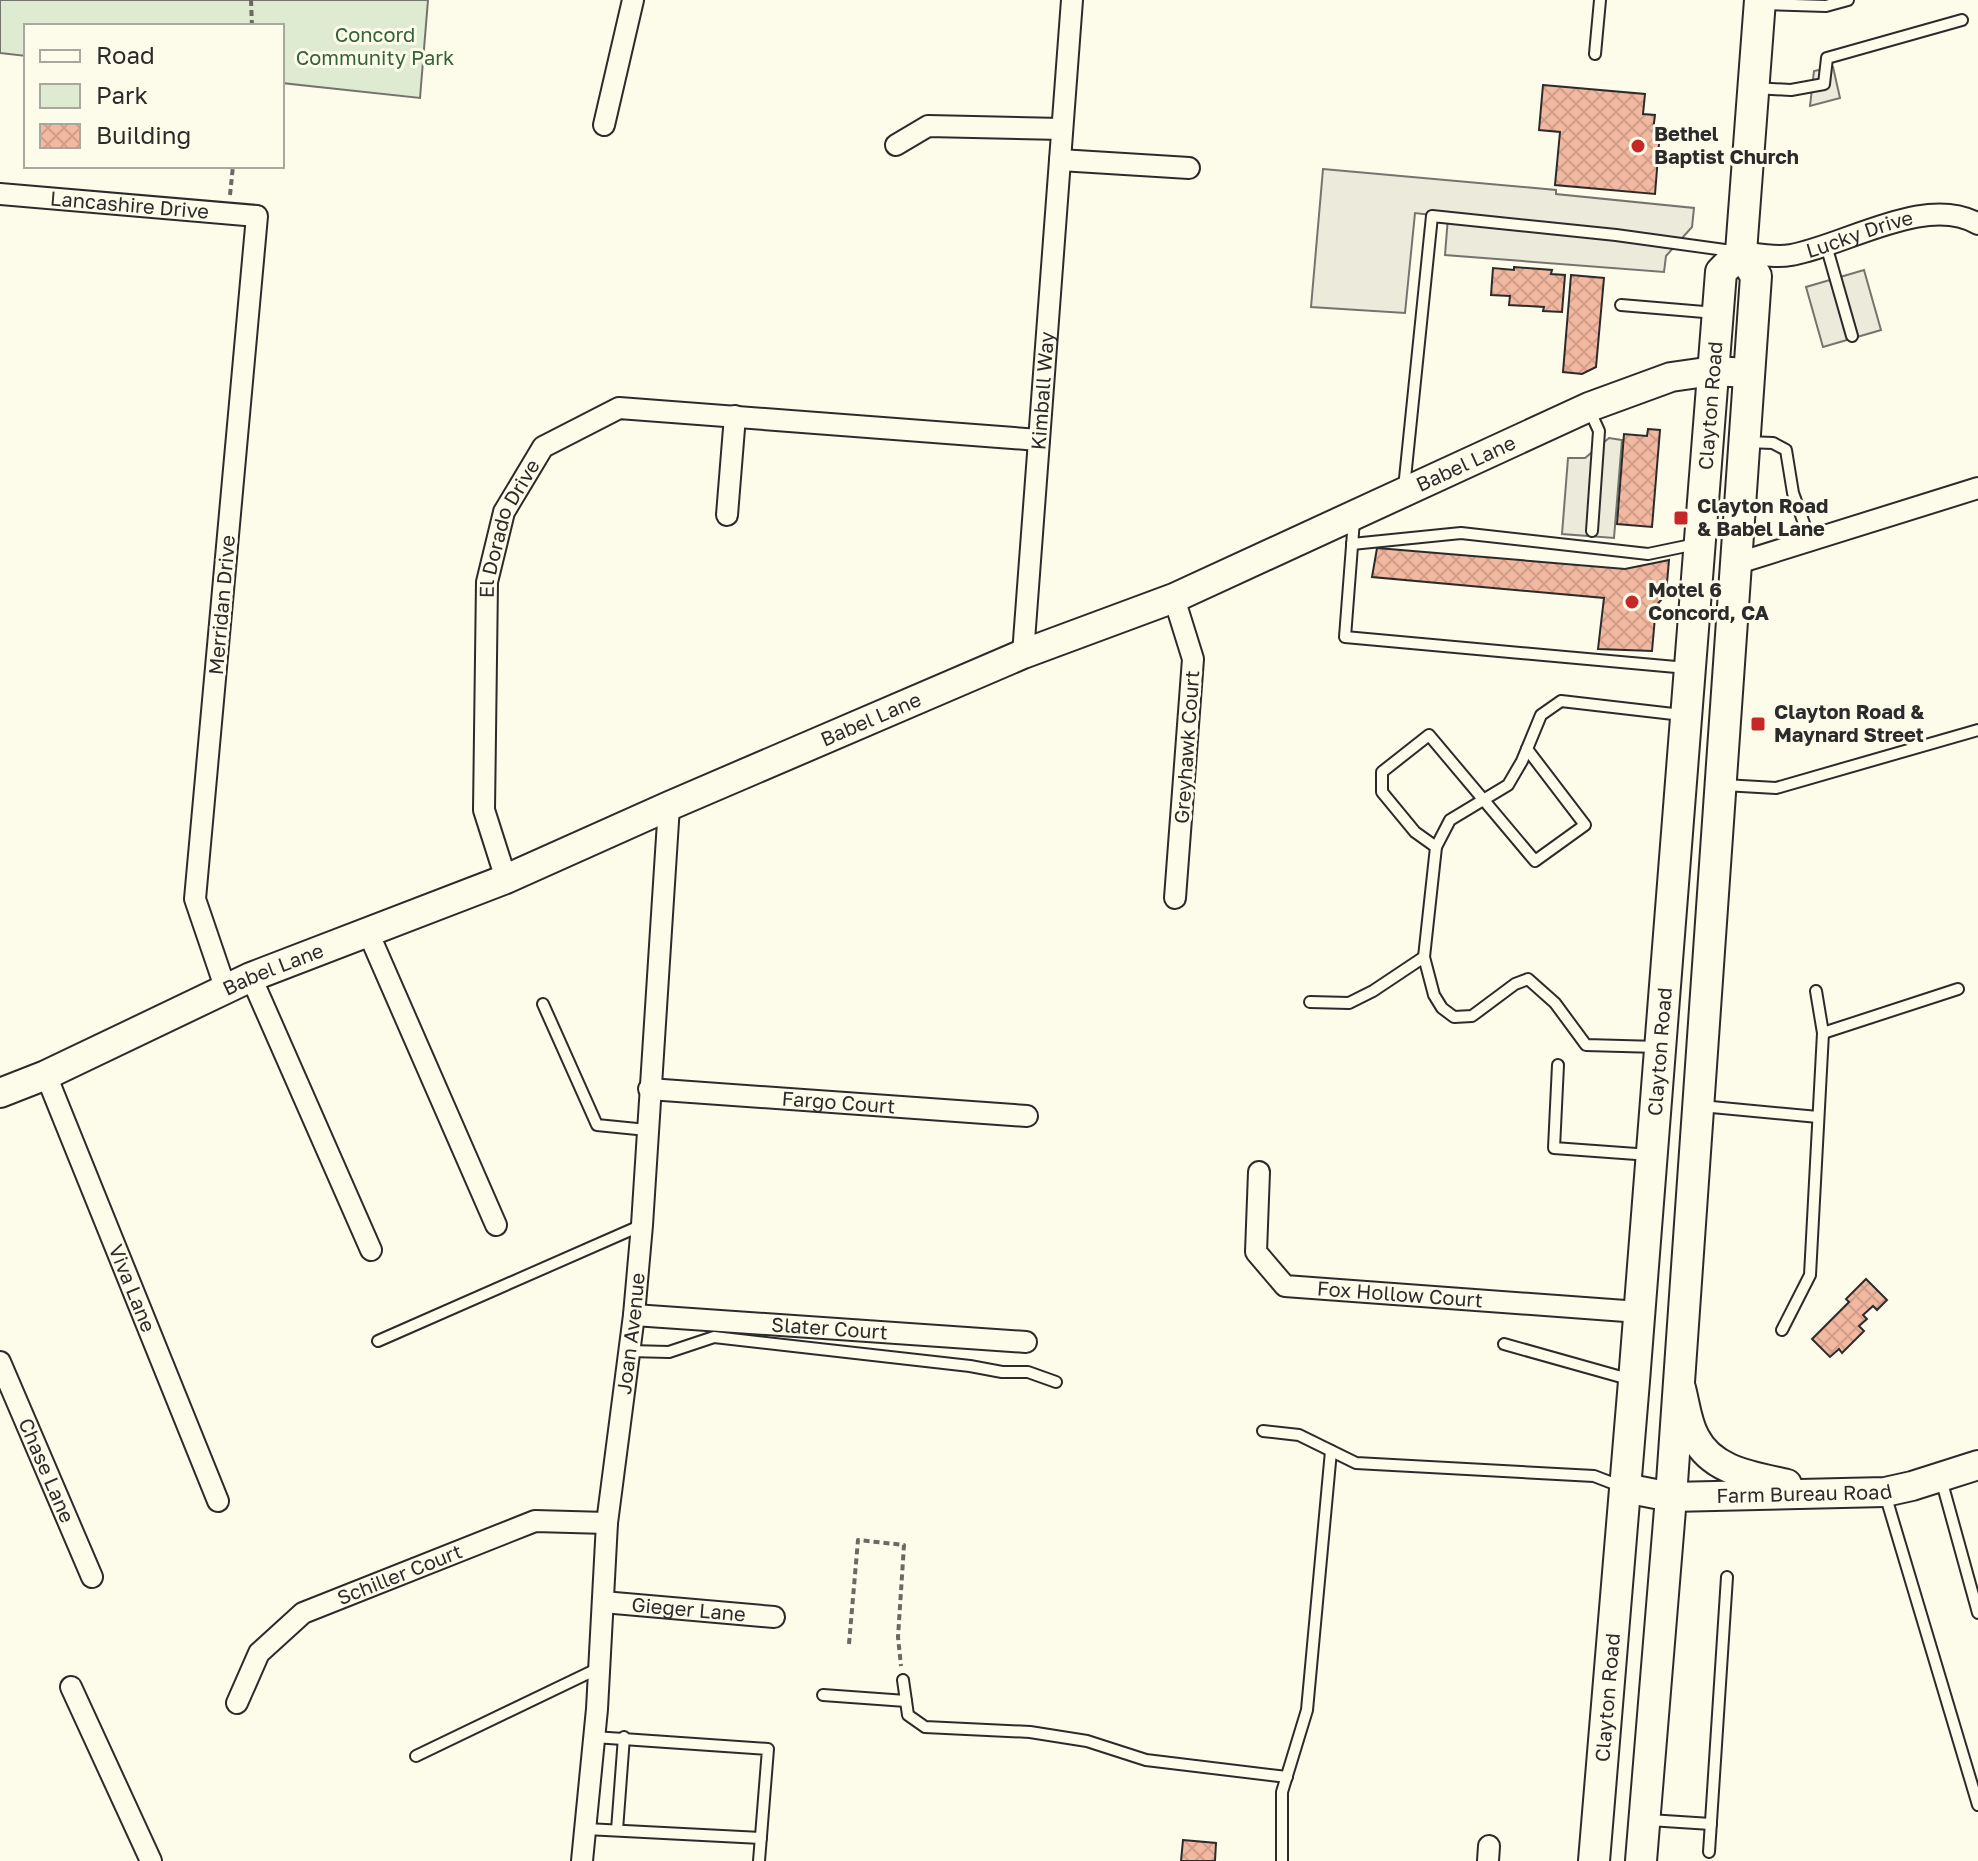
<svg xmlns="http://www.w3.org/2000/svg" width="1978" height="1861" font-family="'Golos Text',sans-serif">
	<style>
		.green { fill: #deebd1; stroke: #74746e; stroke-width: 2 }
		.parking { fill: #eceadb; stroke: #74746e; stroke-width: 2 }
		.building { fill: url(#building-cross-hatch); stroke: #2b2b2b; stroke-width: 2 }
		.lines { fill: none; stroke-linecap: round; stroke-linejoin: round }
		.lane-casing { stroke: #2b2b2b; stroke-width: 14 }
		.street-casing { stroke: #2b2b2b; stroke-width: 24 }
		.secondary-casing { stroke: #2b2b2b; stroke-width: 32 }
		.primary-casing { stroke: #2b2b2b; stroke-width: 34 }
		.path { stroke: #6a6964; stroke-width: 4; stroke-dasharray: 6 4; stroke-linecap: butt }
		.lane { stroke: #fdfbea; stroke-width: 10 }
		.street { stroke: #fdfbea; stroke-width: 20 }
		.secondary { stroke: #fdfbea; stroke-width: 28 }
		.primary { stroke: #fdfbea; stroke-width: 30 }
		.poi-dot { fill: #c62828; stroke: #fdfbea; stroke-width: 3 }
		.labels { text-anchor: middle; stroke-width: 6; stroke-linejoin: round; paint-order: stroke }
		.park-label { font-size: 20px; fill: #34623c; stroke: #fdfbea }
		.poi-label { font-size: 20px; font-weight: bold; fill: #2b2b2b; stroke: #fdfbea; text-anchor: start }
		.street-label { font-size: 20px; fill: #2b2b2b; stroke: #fdfbea }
	</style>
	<defs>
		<pattern id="building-cross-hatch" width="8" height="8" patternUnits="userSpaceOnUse" patternTransform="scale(2)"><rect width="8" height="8" fill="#f2b8a0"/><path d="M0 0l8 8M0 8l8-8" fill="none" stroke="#d09e8a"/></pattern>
	</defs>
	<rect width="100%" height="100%" fill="#fdfbea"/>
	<path class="green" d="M0,0h428l-8,98 -138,-15v-57h-256v30l-26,-3z"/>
	<g class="parking">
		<path d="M1833,67l7,31 -30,8 4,-35z"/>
		<path d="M1323,169l233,21v4l138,14 -2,19 -26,29 -2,16 -219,-17 3,-38 -33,-4 -10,100 -94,-6z"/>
		<path d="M1864,270l17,60 -58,17 -17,-60z"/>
		<path d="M1609,438l13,2 -8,98 -52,-4 6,-76h17z"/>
	</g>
	<g class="building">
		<path d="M1543,85l102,9 -2,20 12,1 -2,16 7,1 -5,62 -100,-9 5,-53 -21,-2z"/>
		<path d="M1514,267l38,3 -1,4 14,1 -3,37 -19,-1 1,-4 -35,-2 1,-9 -19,-1 2,-27 21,2z"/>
		<path d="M1571,275l33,3 -8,89 -14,7 -19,-2z"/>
		<path d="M1648,429l12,1 -8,97 -35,-3 7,-90 23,2z"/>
		<path d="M1377,548l248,21 44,-9 -3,34 -10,12 -4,45 -54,-2 6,-51 -232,-21z"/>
		<path d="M1866,1279l21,21 -10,10 -4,-4 -10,9 4,4 -8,7 5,5 -22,22 -3,-4 -9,8 -18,-18 37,-37 -3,-3z"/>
		<path d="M1183,1840l33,3 -1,18h-34z"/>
	</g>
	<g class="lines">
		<g class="lane-casing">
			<g id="lane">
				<path d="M1762,4l64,2 22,-6"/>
				<path d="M1595,54l5,-54"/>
				<path d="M1755,88l36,2 33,-6 3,-26 135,-38"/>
				<path d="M1826,245l26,91"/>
				<path d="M1621,305l95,8"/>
				<path d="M1589,409l10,22 -7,100"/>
				<path d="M1746,442l27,1 13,7 7,43 17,47"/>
				<path d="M1404,488l28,-272 184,19 116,16"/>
				<path d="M1354,520l-9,117 342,31"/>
				<path d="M1352,544l109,-11 187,21 48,-10"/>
				<path d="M1724,785l52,3 202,-58"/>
				<path d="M1436,847l-21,-15 -33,-40v-20l47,-37 106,126 50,-36 -58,-76"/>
				<path d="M1310,1002l39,1 24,-12 51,-34"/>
				<path d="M543,1004l54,121 50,5"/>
				<path d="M1823,1033l135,-44"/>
				<path d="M1658,1047l-72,-2 -31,-42 -27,-24 -13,5 -43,32 -18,1 -12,-9 -8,-13 -10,-38 12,-110 14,-27 58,-35 14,-24 19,-46 20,-14 121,14"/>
				<path d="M1558,1065l-4,83 96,7"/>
				<path d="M1701,1106l117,11"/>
				<path d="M1782,1330l28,-55 13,-242 -7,-42"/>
				<path d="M378,1341l264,-116"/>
				<path d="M1504,1344l128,36"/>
				<path d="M629,1351l40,1 45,-15 256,29 32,6h26l28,10"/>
				<path d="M1263,1431l36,4 57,28 238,13 26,10"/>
				<path d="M1941,1479l37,134"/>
				<path d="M1885,1494l93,311"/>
				<path d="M903,1680l5,35 17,12 105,5 57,9 59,19 141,17"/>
				<path d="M823,1695l83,6"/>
				<path d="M594,1737l174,12 -9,112"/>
				<path d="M416,1756l183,-88"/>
				<path d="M1649,1820l62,4"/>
				<path d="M586,1829l175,9"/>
				<path d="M617,1830l7,-93"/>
				<path d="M1709,1852l18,-275"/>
				<path d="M1282,1861v-69l25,-82 24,-259"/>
			</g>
		</g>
		<g class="street-casing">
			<g id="street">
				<path d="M604,125l29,-125"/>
				<path d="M896,145l32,-19 134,3"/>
				<path d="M1060,160l129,8"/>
				<path id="s1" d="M0,194l257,22 -62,683 31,91"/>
				<path id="s2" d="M1741,252c16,2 34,6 50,3 53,-9 136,-62 187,-31"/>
				<path d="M727,515l8,-99"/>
				<path d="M1735,564l243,-76"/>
				<path d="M1174,598l19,61 -18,239"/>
				<path id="s3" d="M1023,654l49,-654"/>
				<path id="s4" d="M506,879l-22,-69 3,-228 17,-70 39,-65 76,-39 420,32"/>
				<path d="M368,932l128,293"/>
				<path d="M251,977l120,273"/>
				<path id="s5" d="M46,1075l172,426"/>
				<path id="s6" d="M649,1089l378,27"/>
				<path id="s7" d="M1259,1172l-3,80 29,34 354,26"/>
				<path id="s8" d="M634,1315l392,27"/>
				<path id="s9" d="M0,1362l92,215"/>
				<path id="s10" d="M603,1602l171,15"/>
				<path d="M71,1687l80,174"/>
				<path id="s11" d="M237,1703l22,-50 44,-40 232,-92 72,2"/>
				<path id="s12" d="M582,1861l15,-152 10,-186 27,-208 8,-90 27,-419"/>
				<path d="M1488,1861l1,-15"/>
			</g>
		</g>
		<g class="secondary-casing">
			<g id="secondary">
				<path id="s13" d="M0,1093l46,-18 205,-98 255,-98 163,-73 354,-152 151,-56 415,-191 82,-30 42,-6 36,2"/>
				<path d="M1681,1388c4,15 6,35 14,49 17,34 57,39 92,47"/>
				<path id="s14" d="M1625,1488l46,9 214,-5 27,-6 66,-21"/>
			</g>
		</g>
		<g class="primary-casing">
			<g id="primary">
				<path id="s15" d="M1594,1861l40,-480 87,-1109 20,-20"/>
				<path d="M1641,1861l30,-364 85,-1221 -15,-24 19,-252"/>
			</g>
		</g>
		<g class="path">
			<path d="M251,0l1,26"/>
			<path d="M230,195l3,-29"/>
			<path d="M849,1644l9,-104 46,5 -6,92 3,29"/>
		</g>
		<use href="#lane" class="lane"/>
		<use href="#street" class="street"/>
		<use href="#secondary" class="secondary"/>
		<use href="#primary" class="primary"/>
	</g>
	<g class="poi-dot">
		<circle cx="1638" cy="146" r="8"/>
		<rect x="1673" y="510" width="16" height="16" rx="4"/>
		<circle cx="1632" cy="602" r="8"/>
		<rect x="1750" y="716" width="16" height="16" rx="4"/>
	</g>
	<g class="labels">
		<g class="park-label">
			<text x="375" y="42">Concord<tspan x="375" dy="23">Community Park</tspan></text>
		</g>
		<g class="poi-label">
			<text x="1654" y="141">Bethel<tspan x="1654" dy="23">Baptist Church</tspan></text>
			<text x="1697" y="513">Clayton Road<tspan x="1697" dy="23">&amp; Babel Lane</tspan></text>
			<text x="1648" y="597">Motel 6<tspan x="1648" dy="23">Concord, CA</tspan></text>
			<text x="1774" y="719">Clayton Road &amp;<tspan x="1774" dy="23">Maynard Street</tspan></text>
		</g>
		<g class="street-label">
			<text dy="7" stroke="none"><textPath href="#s1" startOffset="130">Lancashire Drive</textPath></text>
			<text dy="7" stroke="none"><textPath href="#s2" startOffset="122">Lucky Drive</textPath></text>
			<text dy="7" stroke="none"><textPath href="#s3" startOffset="264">Kimball Way</textPath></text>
			<text dy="7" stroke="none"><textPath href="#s15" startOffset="1460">Clayton Road</textPath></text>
			<text dy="7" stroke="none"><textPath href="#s13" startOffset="1596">Babel Lane</textPath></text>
			<text dy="7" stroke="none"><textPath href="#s4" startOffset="358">El Dorado Drive</textPath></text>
			<text transform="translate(222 605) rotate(-85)" y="7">Merridan Drive</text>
			<text dy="7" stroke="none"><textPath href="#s13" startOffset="948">Babel Lane</textPath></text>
			<text transform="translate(1187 747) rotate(-86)" y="7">Greyhawk Court</text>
			<text dy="7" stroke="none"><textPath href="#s13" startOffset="300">Babel Lane</textPath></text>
			<text dy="7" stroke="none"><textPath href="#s15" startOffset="812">Clayton Road</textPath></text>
			<text dy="7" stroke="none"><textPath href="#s6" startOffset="190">Fargo Court</textPath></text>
			<text dy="7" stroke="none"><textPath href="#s5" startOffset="230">Viva Lane</textPath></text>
			<text dy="7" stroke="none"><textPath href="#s7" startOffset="240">Fox Hollow Court</textPath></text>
			<text dy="7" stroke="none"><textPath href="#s8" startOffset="196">Slater Court</textPath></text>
			<text dy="7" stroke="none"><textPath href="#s12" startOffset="530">Joan Avenue</textPath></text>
			<text dy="7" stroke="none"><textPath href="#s9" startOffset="118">Chase Lane</textPath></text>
			<text dy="7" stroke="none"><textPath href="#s14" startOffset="180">Farm Bureau Road</textPath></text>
			<text dy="7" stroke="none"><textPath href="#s11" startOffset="218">Schiller Court</textPath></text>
			<text dy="7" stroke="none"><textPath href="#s10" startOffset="86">Gieger Lane</textPath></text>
			<text dy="7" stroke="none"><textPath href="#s15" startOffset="164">Clayton Road</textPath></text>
		</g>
	</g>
	<rect x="24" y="24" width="260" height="144" fill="#fdfbea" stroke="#a9a89e" stroke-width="2"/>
	<rect x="40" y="50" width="40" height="12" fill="#fdfbea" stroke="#a9a89e" stroke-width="2"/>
	<text x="96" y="64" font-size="24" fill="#2b2b2b">Road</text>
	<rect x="40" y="84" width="40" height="24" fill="#deebd1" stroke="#a9a89e" stroke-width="2"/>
	<text x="96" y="104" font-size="24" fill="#2b2b2b">Park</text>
	<rect x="40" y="124" width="40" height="24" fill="url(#building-cross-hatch)" stroke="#a9a89e" stroke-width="2"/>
	<text x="96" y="144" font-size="24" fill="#2b2b2b">Building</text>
</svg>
